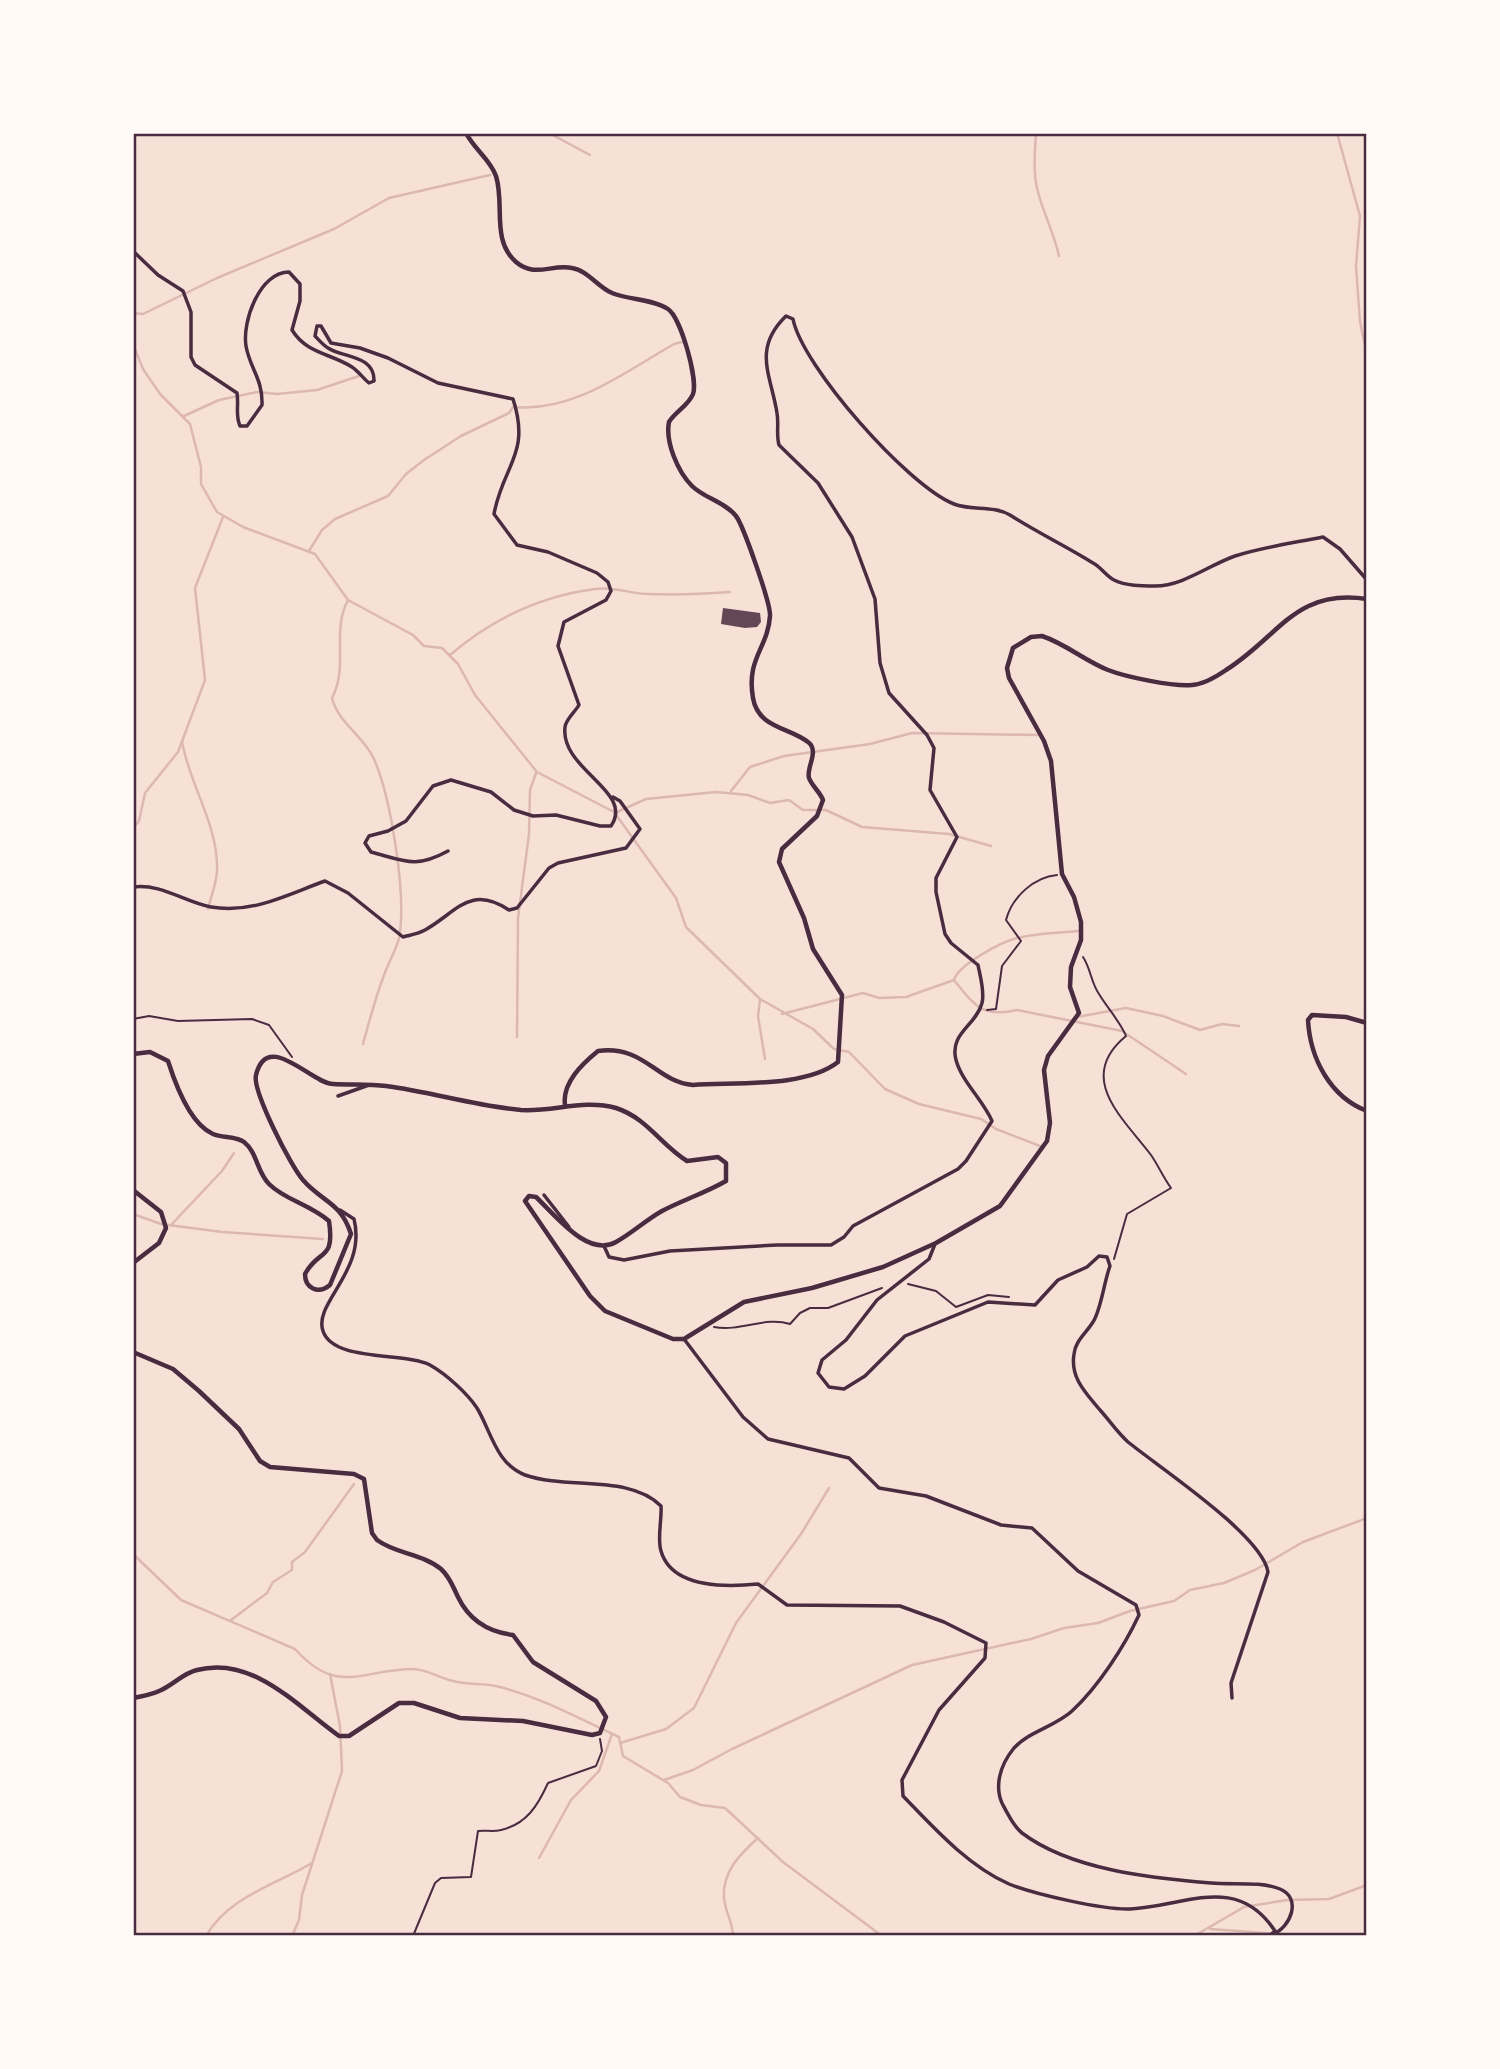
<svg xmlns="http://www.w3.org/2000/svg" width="1500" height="2069" font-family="Inter,sans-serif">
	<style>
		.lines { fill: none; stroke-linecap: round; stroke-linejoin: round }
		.stream { stroke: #dcb8b0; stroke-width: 2.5 }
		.building { fill: #644757 }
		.path { stroke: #4a2c40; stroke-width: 2 }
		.minor { stroke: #4a2c40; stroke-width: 3.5 }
		.tertiary { stroke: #4a2c40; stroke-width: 4.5 }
		.neatline { fill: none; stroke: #4a2c40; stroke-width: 2.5 }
	</style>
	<rect width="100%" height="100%" fill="#f7e1d7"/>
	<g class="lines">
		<g class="stream">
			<path d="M549,133l41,22"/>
			<path d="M1036,133c-1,18 -3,37 1,55 5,23 17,44 22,68"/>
			<path d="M1337,133l23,83 -4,50 4,56 7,33"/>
			<path d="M133,313l10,1 74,-36 117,-49 55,-31 101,-23"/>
			<path d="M133,344l10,25 17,25 30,30 11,43v17l16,28 26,15 72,27 33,46 65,35 11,11 18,2 16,16 17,31 62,77 77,40 62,86 10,29 74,72 53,30 21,20 15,3 36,37 34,15 62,15 15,10 44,17"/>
			<path d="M184,416l35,-16 38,-8 20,2 40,-4 42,-14"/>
			<path d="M309,551l13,-21 13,-11 53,-23 18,-22 18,-14 37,-24 48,-23 4,-6c60,6 112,-35 161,-63l8,-2"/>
			<path d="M348,600c-17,32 1,66 -16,98 6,25 32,38 42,61 17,39 33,138 25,179 -3,13 -12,27 -16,40 -8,21 -14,44 -20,66"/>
			<path d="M450,655c41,-35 91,-59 145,-66 19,-3 35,5 54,5 27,1 54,0 81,-2"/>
			<path d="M182,741c7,44 37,84 35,131 -1,12 -6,25 -9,37"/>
			<path d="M731,791l19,-24 34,-11 86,-12 42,-11 128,2"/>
			<path d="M615,813l31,-14 70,-7 32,3 22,8 19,-3 14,10h23l36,17 87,7 42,12"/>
			<path d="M133,828l6,-7 6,-28 33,-41 27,-72 -10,-92 28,-71"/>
			<path d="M954,980c21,26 28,38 63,30l105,21 64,43"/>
			<path d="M760,1000l-2,16 7,43"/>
			<path d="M1365,1011l2,-6"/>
			<path d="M782,1014l81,-21 16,5 27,-1 48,-17c4,-15 47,-38 63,-42 19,-5 41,-5 61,-7"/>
			<path d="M1077,1017l49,-9 37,8 37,14 22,-6 17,2"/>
			<path d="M517,1037l1,-119 11,-84 1,-44 6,-17"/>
			<path d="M133,1214l28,10 61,8 101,7"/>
			<path d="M171,1225l51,-54 12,-18"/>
			<path d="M133,1554l48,46 114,49c43,48 67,20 118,20 13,0 27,9 40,12 14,4 29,2 43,5 42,10 84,33 123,51l4,19 45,27 12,14 21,8 24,3 58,54 99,74"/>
			<path d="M231,1620l36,-27 6,-11 19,-12v-8l13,-10 49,-68"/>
			<path d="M620,1743l46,-14 28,-21 42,-85 65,-89 28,-46"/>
			<path d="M664,1780l29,-10 39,-21 180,-84 119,-26 33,-11 34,-5 32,-12 44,-10 16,-11 34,-7 31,-13 48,-28 64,-24"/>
			<path d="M539,1858l32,-58 28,-29 13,-37"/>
			<path d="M1210,1929l99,7"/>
			<path d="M206,1936c22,-39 69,-51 106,-73"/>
			<path d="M292,1936l7,-16 3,-25 40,-124 -2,-45 -10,-52"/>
			<path d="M733,1936c0,-13 -8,-25 -9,-38 -2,-26 16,-44 34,-60"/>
			<path d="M1194,1936l50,-29 43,-7 42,-1 38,-14"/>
		</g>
	</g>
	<path class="building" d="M723,608l37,5 1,9 -4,5 -12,1 -24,-4z"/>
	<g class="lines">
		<g class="path">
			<path d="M1083,957c8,12 8,26 16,37 7,12 22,29 27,42 -51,42 -3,82 25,119 7,10 12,22 20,33l-44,26 -13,45"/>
			<path d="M987,1010l9,-1 6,-43 19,-25 -15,-21c6,-23 28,-43 51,-45"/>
			<path d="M133,1019l16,-3 29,5 74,-2 17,6 23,32"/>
			<path d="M908,1284l28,7 20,16 32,-12 21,2"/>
			<path d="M714,1327c27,5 51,-11 76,-3l10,-11 10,-5h18l54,-20"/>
			<path d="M413,1936l22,-53 6,-5 30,-1 7,-46c8,-1 15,1 23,-1 26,-6 37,-25 47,-47l48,-17 6,-15 -2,-12"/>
		</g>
		<g class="minor">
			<path d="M133,251l25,24 25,16 8,21v45l4,8 42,28c2,12 -2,22 3,33h7l15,-21c1,-26 -12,-36 -16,-59 -4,-25 14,-74 43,-74l11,12v17l-8,29c15,24 38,23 60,37 6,4 11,11 17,16l5,-2c1,-26 -31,-23 -46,-33 -5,-3 -9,-8 -13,-12l2,-10h4l10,17 29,5 28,10 50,25 75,16c18,55 -10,66 -19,115l23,31 31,7 49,21 11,9 3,9 -5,9 -42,22 -6,24 21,59c-4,7 -13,14 -14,22 -5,43 70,64 46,99h-11l-44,-11 -23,1 -19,-6 -23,-18 -40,-12 -18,6 -27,35 -18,10 -19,5 -4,7 6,9c34,9 44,17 77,-1"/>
			<path d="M133,887c27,-4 52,15 78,20 41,7 75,-12 114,-26l23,12 55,44c7,-2 15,-3 22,-7 32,-18 45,-46 84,-20l8,-2 32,-40 9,-5 68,-15 14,-19 -20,-28 -7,-4"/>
			<path d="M338,1096l31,-11"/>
			<path d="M544,1195l25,32"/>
			<path d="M340,1210l14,9c13,52 -41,84 -31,112 10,31 82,21 107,34 16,9 37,28 47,43 14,23 19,56 48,67 42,15 104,-1 136,31 1,13 -4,33 0,45 11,38 67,36 97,33l29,21 113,1 44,16 42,21 -1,15 -46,52 -37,70 1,16c31,32 65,70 106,88 25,10 94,26 121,25 56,-3 107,-36 145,22l-6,5"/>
			<path d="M935,1244l-6,15 -52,41 -31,40 -24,20 -4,13 11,14 15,2 21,-13 40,-40 83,-34 47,3 23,-25 29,-13 12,-11 8,1 3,9c-6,16 -9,44 -17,56 -6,10 -18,19 -19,32 -4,24 12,39 26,56 10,11 17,22 28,32 32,26 134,93 140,130l-37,111 1,15"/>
			<path d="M604,1246l5,11 15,3 46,-9 107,-6h54l13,-8 9,-11 105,-57 8,-8 26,-40c-9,-21 -30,-39 -36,-61 -7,-27 20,-34 26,-57 3,-11 -2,-27 -4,-38l-27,-22 -6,-9 -9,-42v-14l21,-41 -27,-47 4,-42 -7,-13 -38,-42 -9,-30 -5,-64 -23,-62 -34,-54 -39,-38c-3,-11 0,-21 -2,-32 -6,-38 -25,-64 9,-97l7,3c9,47 115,167 161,185 18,7 39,1 56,11 28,18 56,31 83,48 8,4 13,13 21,17 12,6 28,6 41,6 28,0 54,-21 80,-30 28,-9 58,-13 88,-19l17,12 27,31"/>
			<path d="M684,1339l59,78 25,22 81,19 30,30 47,8 75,29 31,3 46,43 58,34 3,10c-15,32 -41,72 -67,96 -16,15 -44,21 -58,37 -14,17 -21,40 -10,59 5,9 10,20 18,26 49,37 129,45 189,50 22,2 49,-2 69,6 22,9 11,38 -7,45"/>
		</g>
		<g class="tertiary">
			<path d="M466,133c8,16 24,26 30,43 9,29 -5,64 20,86 19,16 35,2 56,6 15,2 26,19 40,25 17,7 41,6 56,16 13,9 30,70 25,85 -4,11 -18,18 -24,28 -4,20 9,50 23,64 12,12 33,16 44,30 7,9 35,88 34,100 -2,32 -24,42 -17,82 5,30 36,29 55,44 12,9 -2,25 1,36 3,8 11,14 14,22l-6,16 -35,33 -3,13 25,56 9,31 29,46 -4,67c-33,26 -103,20 -145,23 -37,-3 -48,-40 -95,-34 -16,13 -36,32 -33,54"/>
			<path d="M1367,1023l-21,-6 -34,-2 -4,5c2,38 22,77 59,91"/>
			<path d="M133,1054l17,-2 18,9c7,22 22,63 45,73 9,4 24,2 31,8 13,10 13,30 25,42 16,16 40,20 60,37 6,41 -10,27 -24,53 0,14 13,21 25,11l21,-51c-10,-32 -29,-32 -48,-54 -12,-13 -51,-90 -47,-105 11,-46 56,9 77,9 18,1 36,0 53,2 46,6 89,20 135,24 33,2 62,-11 95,-2 31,10 45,37 71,53l31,-4 8,6v18c-21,12 -43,19 -64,30 -16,9 -30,22 -46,31 -28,16 -61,-27 -80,-45l-7,-1 -4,5 65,95 15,15 68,28h11l60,-37 68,-14 71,-21 53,-24 64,-37 47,-65 3,-18 -6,-53 4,-14 31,-43 -9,-26 1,-20 10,-27v-18l-7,-25 -12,-23 -11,-113 -7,-20 -35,-63 -2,-10 6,-20 18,-11 11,-1c24,8 43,25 66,34 18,7 66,17 84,15 13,-1 24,-8 34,-15 53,-33 69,-82 141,-71"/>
			<path d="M133,1190l28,22 5,16 -7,15 -26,20"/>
			<path d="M133,1352l40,17 26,22 40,38 21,32 10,6 84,7 10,5 8,54 5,7c19,14 46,14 64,29 9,8 12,18 17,28 11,23 31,35 55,38l20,27 63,39 10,16 -6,16 -8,2 -69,-14 -63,-3 -46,-15h-15l-50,33h-10c-41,-29 -86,-81 -142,-66 -14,3 -25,16 -38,21 -8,4 -17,5 -26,7"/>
		</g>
	</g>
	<rect width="1500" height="2069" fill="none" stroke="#fffaf5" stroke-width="270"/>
	<rect x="135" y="135" width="1230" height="1799" class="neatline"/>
</svg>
